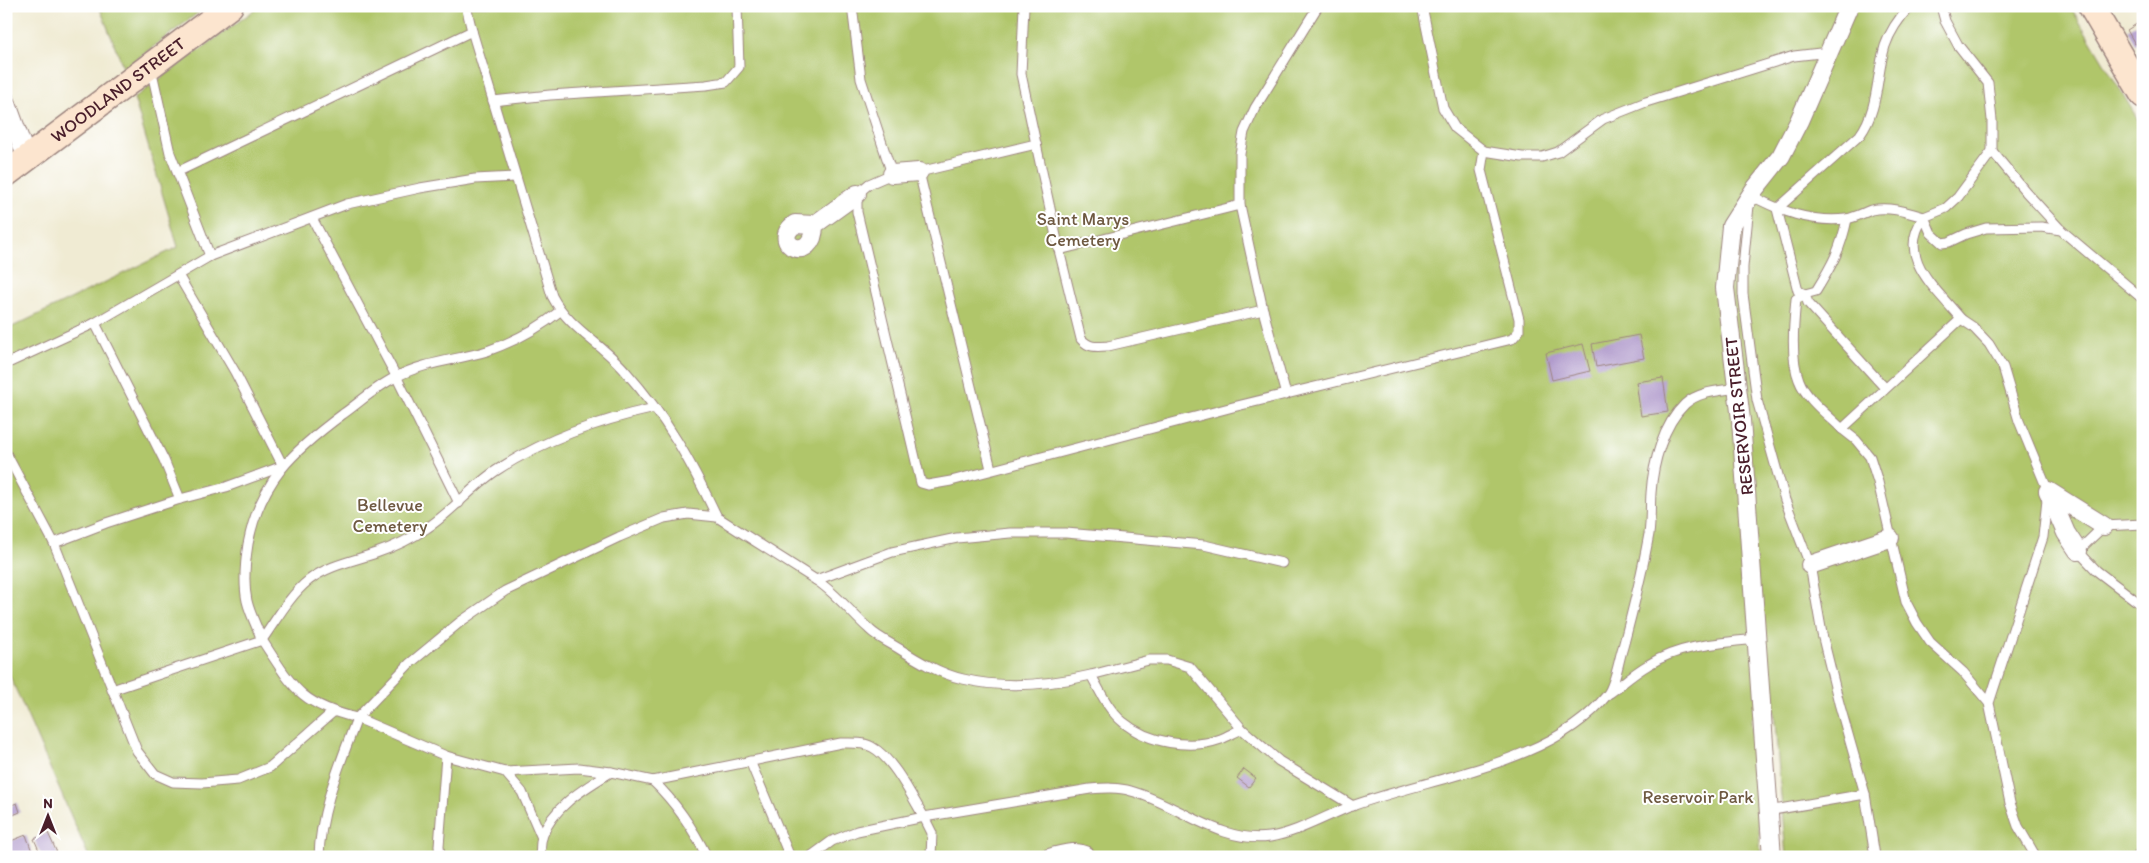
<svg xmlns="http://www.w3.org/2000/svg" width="2149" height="863" font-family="Itim,sans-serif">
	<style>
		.green { fill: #b0c66a; stroke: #7d724a }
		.building { fill: #b19bcc }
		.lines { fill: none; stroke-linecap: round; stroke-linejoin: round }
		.lane-casing { stroke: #9d857f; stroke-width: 11 }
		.street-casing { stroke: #9d857f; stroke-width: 20 }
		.secondary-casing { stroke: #9d857f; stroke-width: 28 }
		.lane { stroke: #fff; stroke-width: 9 }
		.street { stroke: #fff; stroke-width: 18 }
		.secondary { stroke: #fce5cf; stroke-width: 25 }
		.labels { text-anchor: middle; stroke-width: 4; stroke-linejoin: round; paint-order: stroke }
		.street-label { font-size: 18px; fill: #4a1f2b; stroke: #fff }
		.park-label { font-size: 18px; fill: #6e5941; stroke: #fff }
	</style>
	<rect width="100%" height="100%" fill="#fff"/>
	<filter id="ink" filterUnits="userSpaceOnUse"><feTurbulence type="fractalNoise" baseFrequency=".02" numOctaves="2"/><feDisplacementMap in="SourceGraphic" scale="10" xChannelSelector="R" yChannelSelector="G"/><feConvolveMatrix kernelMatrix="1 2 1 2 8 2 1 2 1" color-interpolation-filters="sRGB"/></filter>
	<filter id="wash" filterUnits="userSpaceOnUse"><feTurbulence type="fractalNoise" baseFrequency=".0096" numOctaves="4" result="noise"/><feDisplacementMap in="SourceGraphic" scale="20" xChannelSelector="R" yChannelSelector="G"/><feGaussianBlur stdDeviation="1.12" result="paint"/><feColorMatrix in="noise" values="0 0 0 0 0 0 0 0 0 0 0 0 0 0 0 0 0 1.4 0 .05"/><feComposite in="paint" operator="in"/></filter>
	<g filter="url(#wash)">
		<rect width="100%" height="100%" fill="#f0ebd3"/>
		<g class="green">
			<path d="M99,6h108l-83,63z"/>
			<path d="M260,6h1810l73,122v729h-357l-12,-147 -23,8 10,139h-1672l-83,-190v-337l172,-83 -44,-149z"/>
		</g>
		<g id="blocks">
			<g class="building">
				<path d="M2143,20v20l-8,4 -8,-14z"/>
				<path d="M1639,335l5,23 -48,9 -4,-23z"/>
				<path d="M1583,344l7,27 -38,9 -6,-27z"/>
				<path d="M1663,378l5,34 -27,4 -5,-34z"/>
				<path d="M1244,769l12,9 -7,9 -12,-9z"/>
				<path d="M17,803l3,9 -14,6v-11z"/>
				<path d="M48,833l11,24h-17l-8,-18z"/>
				<path d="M26,835l8,22h-22l-1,-4 -4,1 -1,-11z"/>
			</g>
		</g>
	</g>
	<g filter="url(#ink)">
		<use href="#blocks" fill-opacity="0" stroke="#9d857f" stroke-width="1"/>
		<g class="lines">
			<g class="lane-casing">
				<g id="lane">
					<path d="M852,6l9,73 31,95 -23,10 -12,10v18l64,271 7,2 23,-4 282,-74 279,-68 7,-8v-12l-38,-149 3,-19 38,6h20l16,-5 45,-33 43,-17 148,-46 35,-4"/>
					<path d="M1422,6l21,102 12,20 29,23"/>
					<path d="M1941,6l4,15 13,24 30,38 4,37v31l-34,46 -12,11 -22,9 7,16 11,10 7,-1 17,-8 20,-6 55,-1 20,3 82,69"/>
					<path d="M472,31l80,265c17,33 51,48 74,76 41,46 65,90 91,145"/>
					<path d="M151,68l19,85 40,103"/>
					<path d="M493,101l57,-6 156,-10 20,-3 13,-15 -2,-61"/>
					<path d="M1036,144l23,106 181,-45v-51l4,-22 11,-24 63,-102"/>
					<path d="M1992,151l34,41 35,38"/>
					<path d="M177,172l295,-141 -6,-25"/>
					<path d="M312,218l84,158 63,127"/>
					<path d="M1847,219c-6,30 -15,46 -31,72l-11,3 3,9 77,85"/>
					<path d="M1059,250l22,89c8,9 15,8 27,7l155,-36 -23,-105"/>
					<path d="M178,275l57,97 48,94"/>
					<path d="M1263,310l23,85"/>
					<path d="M95,323l69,137 16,39"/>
					<path d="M6,364l89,-41 115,-67 137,-52 73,-16 55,-9 40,-2"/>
					<path d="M1842,429c-14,-14 -36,-30 -43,-49 -9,-22 -5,-59 -3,-81l9,-5 -7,-3 -21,-82 83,-74c19,-26 16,-59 25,-89 5,-15 15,-29 25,-40"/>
					<path d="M6,453l48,90 83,208 18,23 18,8 29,1 36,-3 32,-13 63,-55"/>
					<path d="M991,469l-72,-297 117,-28 -15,-70 3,-68"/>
					<path d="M2143,524l-39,2 -26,25 19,20 46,35"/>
					<path d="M54,543l52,-20 74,-24 46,-12 57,-21"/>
					<path d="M816,580c21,14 35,33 53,49 8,8 19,13 29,19 19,12 42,26 65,31 42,10 86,6 128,-4"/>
					<path d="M262,640c-5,-13 -12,-26 -15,-39 -4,-19 -2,-38 1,-57 12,-63 45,-93 95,-130 17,-12 34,-28 53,-37 28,-15 61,-17 91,-26 26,-9 51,-22 73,-40"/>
					<path d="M262,640c14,-20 28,-45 47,-60 20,-15 44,-19 67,-27 18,-6 35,-14 51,-25 25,-16 45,-42 70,-58 48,-31 103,-50 158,-62"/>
					<path d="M112,690l150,-50c31,47 37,64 95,78 -16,44 -37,91 -38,139"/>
					<path d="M1610,693c12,-9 24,-20 38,-28 32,-20 72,-22 109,-26"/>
					<path d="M1989,703l54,-166 5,-46 -29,-70 -16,-54 -14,-23 -16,-17 -12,-8 -119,110 14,11 14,17 8,25 28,120 11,21 13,19 33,30 26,31 21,100 8,23 18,31"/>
					<path d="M1242,729l-52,-62 -23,-7h-18l-58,15c9,16 17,35 32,47 25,21 67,28 98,17 7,-3 14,-7 21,-10l37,32 74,45"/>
					<path d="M446,756l-89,-38 52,-54 51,-42 45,-31 114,-54 45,-19 24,-4 29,3 99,63 76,-28 65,-14 53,-5h56l138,12 78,18"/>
					<path d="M750,761l40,96"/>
					<path d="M505,772l17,20 20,46"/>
					<path d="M653,781c24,23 40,47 54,76"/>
					<path d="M1768,811l97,-17"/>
					<path d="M1875,856l-10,-62 -26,-91 -17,-69 -12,-69 -25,-65 -28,-100 -14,-106v-27l7,-72c30,16 61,28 96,24 8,-1 17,-6 25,-9 18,-4 36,2 53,7 -29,40 12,71 37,102"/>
					<path d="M440,857l-1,-11 7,-90 59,16 74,-4 32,4"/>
					<path d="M540,857c1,-6 0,-14 2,-20 11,-31 43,-49 69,-65l42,9 188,-38c10,0 22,-1 31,4 21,11 40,50 52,70l166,-28c14,-1 28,-2 41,2 47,13 89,53 139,46 27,-4 57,-22 82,-31 81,-30 199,-41 255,-111 8,-9 12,-36 16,-48 10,-37 19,-74 26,-113 2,-13 1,-28 2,-41 2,-30 12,-68 34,-89 14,-13 35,-13 53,-16"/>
					<path d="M810,857l22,-16 25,-10 67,-14 8,16 -1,24"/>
					<path d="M1037,857c15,-4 45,-17 56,0"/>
					<path d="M2136,857l7,-7"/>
				</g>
			</g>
			<g class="street-casing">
				<g id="street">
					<path d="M6,101l21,58"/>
					<path d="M892,174l27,-2"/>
					<path d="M814,225c0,41 -46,19 -19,-1l19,1 43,-31"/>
					<path d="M2078,551l-12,-18 -18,-42 56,35"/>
					<path d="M1810,565l80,-27"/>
					<path d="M1772,857l-31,-437 -16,-132 6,-62 23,-36 27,-34 18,-35 50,-115"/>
				</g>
			</g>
			<g class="secondary-casing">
				<g id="secondary">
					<path d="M2091,6l52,89"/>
					<path id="s1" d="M6,174l224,-168"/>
				</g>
			</g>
			<use href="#lane" class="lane"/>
			<use href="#street" class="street"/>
			<use href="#secondary" class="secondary"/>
		</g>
	</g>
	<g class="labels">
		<g class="street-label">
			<text dy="6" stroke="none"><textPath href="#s1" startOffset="140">WOODLAND STREET</textPath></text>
			<text transform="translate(1739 416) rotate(-96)" y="6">RESERVOIR STREET</text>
		</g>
		<g class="park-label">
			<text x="1083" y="225">Saint Marys<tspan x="1083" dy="21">Cemetery</tspan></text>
			<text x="390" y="511">Bellevue<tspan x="390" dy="21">Cemetery</tspan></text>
			<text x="1698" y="803">Reservoir Park</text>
		</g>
	</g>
	<rect width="2149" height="863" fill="none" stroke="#fff" stroke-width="25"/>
	<g transform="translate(48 816)" stroke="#ffffff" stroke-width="4" paint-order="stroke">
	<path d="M0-4L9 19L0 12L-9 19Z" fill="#4a1f2b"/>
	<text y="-8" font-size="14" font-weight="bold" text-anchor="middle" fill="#4a1f2b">N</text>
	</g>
</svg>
